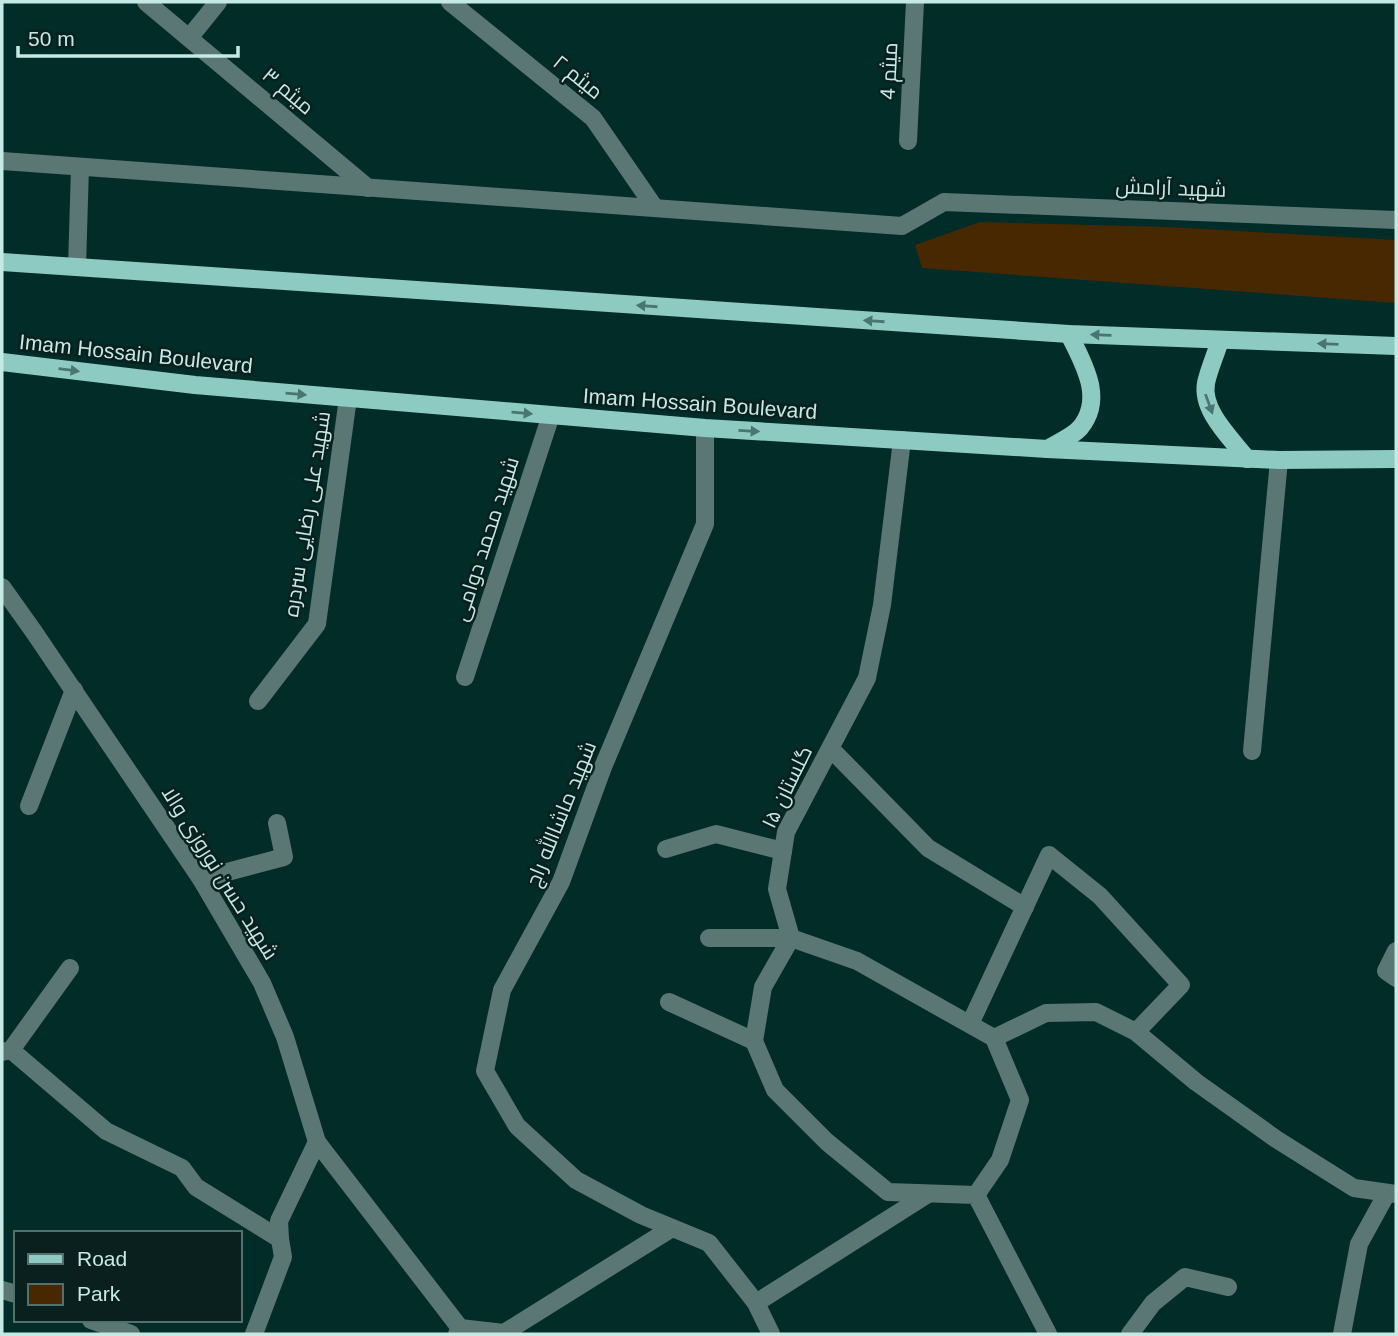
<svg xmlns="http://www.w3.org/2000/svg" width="1398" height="1336" font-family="Arial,Cairo,sans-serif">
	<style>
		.green { fill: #482801 }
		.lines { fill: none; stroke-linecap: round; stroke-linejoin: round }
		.minor { stroke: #5a7773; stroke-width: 18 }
		.major { stroke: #8dcac2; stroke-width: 18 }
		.oneway { fill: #4b7570 }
		.labels { text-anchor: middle; stroke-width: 5; stroke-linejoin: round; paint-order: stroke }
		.street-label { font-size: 21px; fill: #c5e9e3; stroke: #09201e }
	</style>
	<rect width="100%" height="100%" fill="#022c28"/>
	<path class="green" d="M980,222l189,5 227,13v63l-474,-35 -7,-23z"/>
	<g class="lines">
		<g class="minor">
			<path d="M146,2l222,186"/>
			<path d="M450,2l143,116 62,90"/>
			<path d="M189,38l29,-36"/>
			<path d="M908,141l7,-139"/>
			<path d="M2,161l900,65 42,-24 452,18"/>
			<path d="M77,267l3,-100"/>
			<path d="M705,428v96l-102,243 -42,115 -59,108 -17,81 32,55 59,54 65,35 68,28 47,60 15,31"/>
			<path d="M902,440l-20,165 -15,73 -81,154 -9,57 14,49 -28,49 -9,54 21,49 52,52 61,50 88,3 72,139"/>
			<path d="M2,587l32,45 167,247 61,104 23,54 32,105 143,186 -3,6"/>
			<path d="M465,677l86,-262"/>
			<path d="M258,701l59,-77 31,-226"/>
			<path d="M831,749l97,99 97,59"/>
			<path d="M1252,751l27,-291"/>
			<path d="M29,806l45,-116"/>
			<path d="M666,849l50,-15 67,17"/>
			<path d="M201,879l83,-22 -7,-34"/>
			<path d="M709,938h82l66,23 137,77 26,62 -20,60 -24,35"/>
			<path d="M1396,951l-10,20 10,7"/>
			<path d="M669,1002l85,39"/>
			<path d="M970,1024l79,-169 51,41 81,89 -45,47"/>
			<path d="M994,1038l52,-25 50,-1 40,20 60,50 80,57 78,49 42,6"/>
			<path d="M11,1050l95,81 76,37 14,19 84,52"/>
			<path d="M2,1052l9,-2 59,-82"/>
			<path d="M2,1290l14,4"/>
			<path d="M756,1303l172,-109"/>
			<path d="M91,1320l40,14"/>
			<path d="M460,1328l44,5 168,-105"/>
			<path d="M254,1334l29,-77 -3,-18 -1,-18 38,-79"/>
			<path d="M1130,1334l23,-31 32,-26 43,10"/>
			<path d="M1342,1334l17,-90 28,-51"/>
		</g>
		<g class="major">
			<path d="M2,262l1067,72 327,12"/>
			<path d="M1220,340c-4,14 -11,29 -14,43 -5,28 25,55 41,76"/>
			<path d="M2,362l193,23 510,43 342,21 232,11 117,-1"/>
			<path d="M1047,449c10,-6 25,-12 33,-21 25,-30 3,-65 -11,-94"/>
		</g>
	</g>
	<defs><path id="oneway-solid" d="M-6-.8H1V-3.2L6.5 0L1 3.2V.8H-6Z" transform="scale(1.75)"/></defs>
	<g class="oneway">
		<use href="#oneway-solid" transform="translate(647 306) rotate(-176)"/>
		<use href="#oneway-solid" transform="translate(874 321) rotate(-176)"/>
		<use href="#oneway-solid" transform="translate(1101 335) rotate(-178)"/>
		<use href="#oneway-solid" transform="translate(1328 344) rotate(-178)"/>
		<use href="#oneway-solid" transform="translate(69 370) rotate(7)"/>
		<use href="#oneway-solid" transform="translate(296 394) rotate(5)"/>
		<use href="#oneway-solid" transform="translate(1209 404) rotate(70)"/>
		<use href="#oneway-solid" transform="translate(522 413) rotate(5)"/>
		<use href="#oneway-solid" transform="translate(749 431) rotate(3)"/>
	</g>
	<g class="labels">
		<g class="street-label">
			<text transform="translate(889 71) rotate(-87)" y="7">میثم 4</text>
			<text transform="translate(578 77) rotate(39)" y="7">میثم ۲</text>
			<text transform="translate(288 91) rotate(40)" y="7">میثم ۳</text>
			<text transform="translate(1171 188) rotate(2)" y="7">شهید آرامش</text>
			<text transform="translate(136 354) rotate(6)" y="7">Imam Hossain Boulevard</text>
			<text transform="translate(700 404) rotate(4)" y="7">Imam Hossain Boulevard</text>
			<text transform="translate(307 514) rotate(-81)" y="7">شهید علی رضایی سردره</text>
			<text transform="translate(486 539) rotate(-72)" y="7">شهید محمد دوامی</text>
			<text transform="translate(787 787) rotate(-64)" y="7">گلستان ۱۵</text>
			<text transform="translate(561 814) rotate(-68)" y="7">شهید ماشاالله راج</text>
			<text transform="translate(220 873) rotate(58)" y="7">شهید حسن نوروزی والا</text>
		</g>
	</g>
	<rect width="1398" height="1336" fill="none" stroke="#c5e9e3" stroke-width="7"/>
	<rect x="14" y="1231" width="228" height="91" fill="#09201e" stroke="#54706d" stroke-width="2"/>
	<rect x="28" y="1254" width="35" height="10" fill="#8dcac2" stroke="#54706d" stroke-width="2"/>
	<text x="77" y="1266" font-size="21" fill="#c5e9e3">Road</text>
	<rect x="28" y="1284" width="35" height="21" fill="#482801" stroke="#54706d" stroke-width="2"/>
	<text x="77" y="1301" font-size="21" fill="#c5e9e3">Park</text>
	<path d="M18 46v10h220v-10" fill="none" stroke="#c5e9e3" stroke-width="3.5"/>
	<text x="28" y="46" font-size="21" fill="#c5e9e3" stroke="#09201e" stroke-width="5" paint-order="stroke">50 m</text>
</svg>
